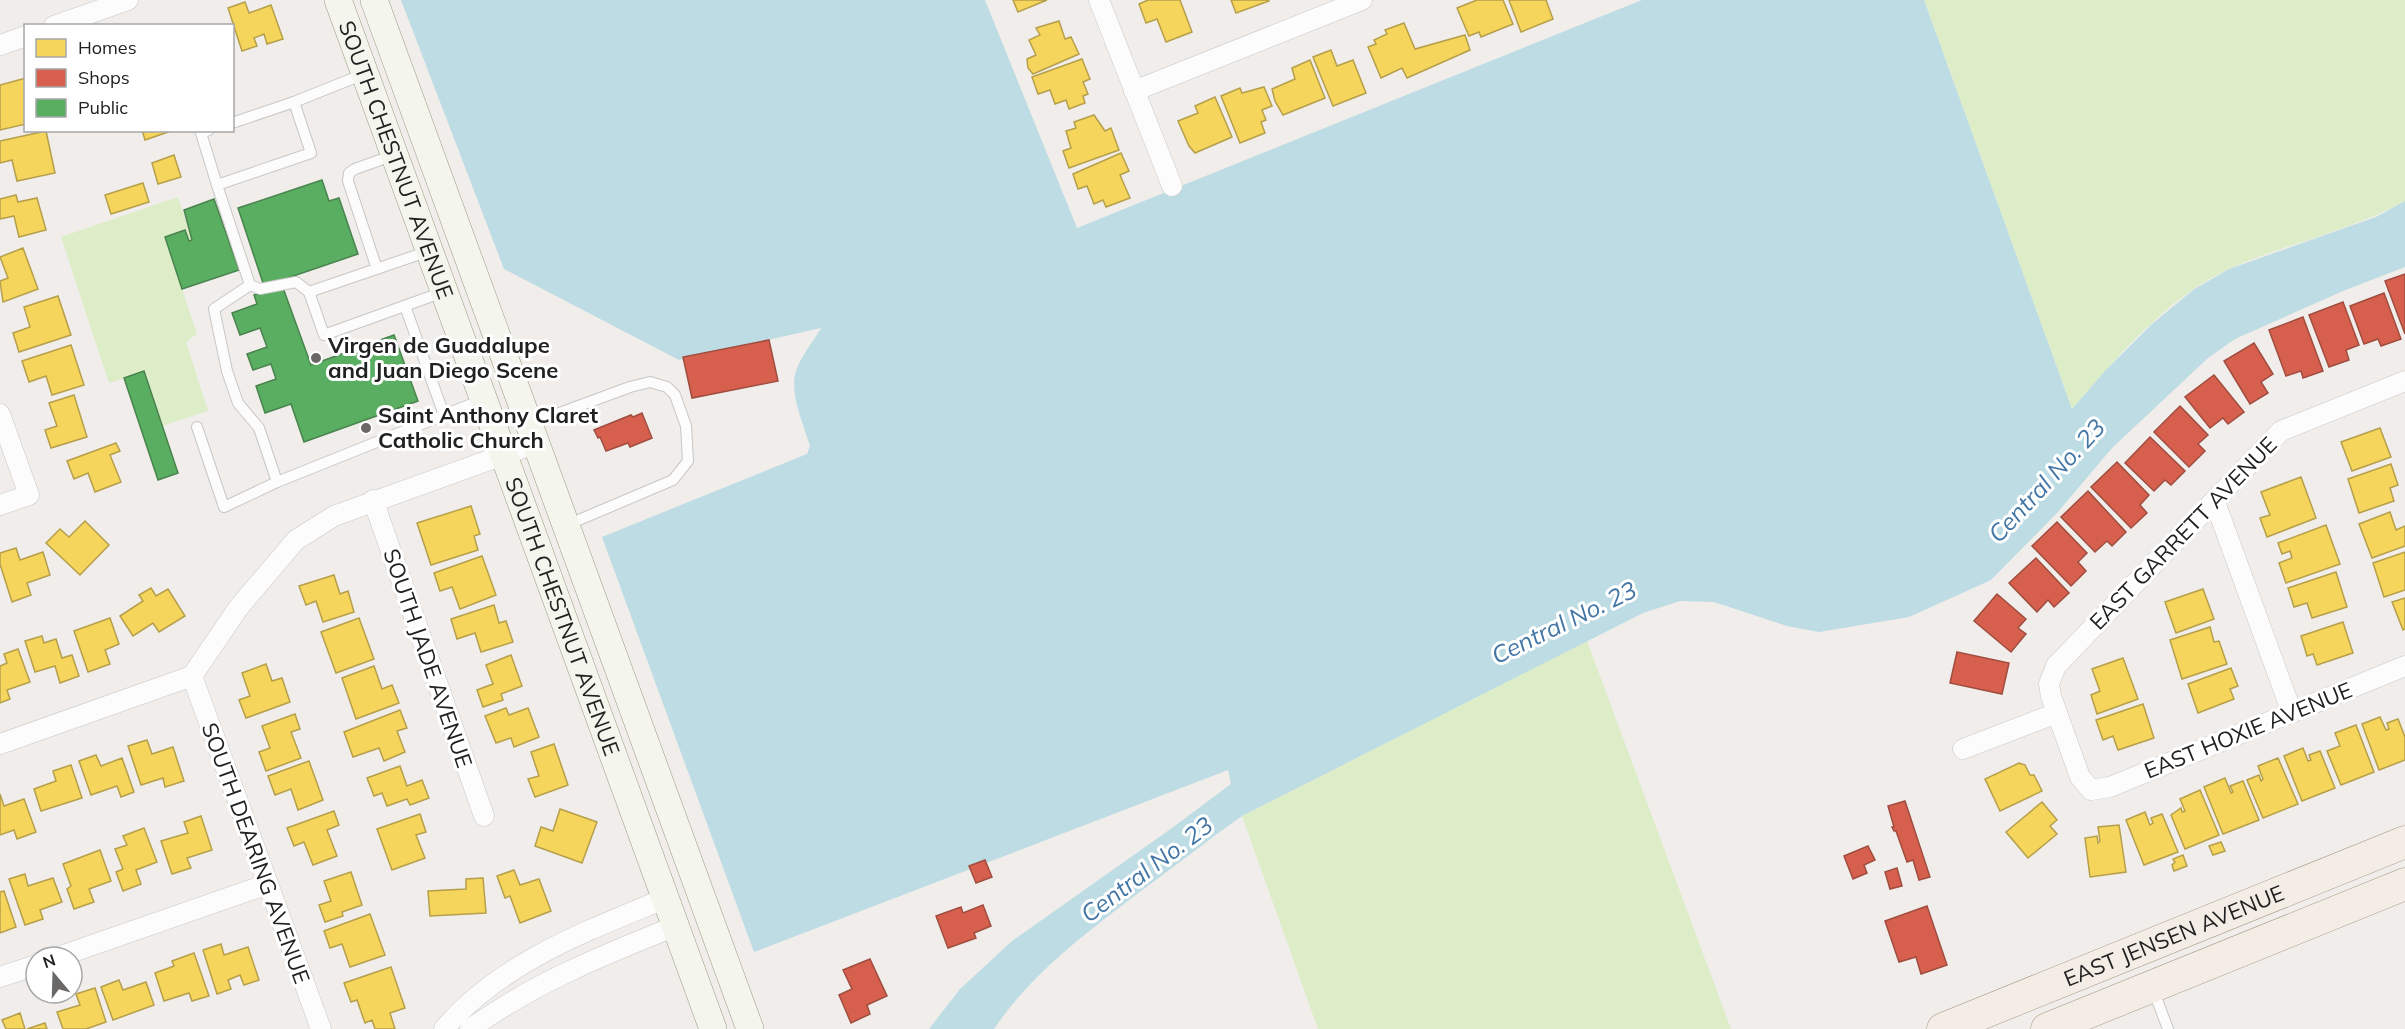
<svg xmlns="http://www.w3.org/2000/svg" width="2405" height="1029" font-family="Mulish,sans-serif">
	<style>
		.grass { fill: #ddedc8 }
		.water { fill: #bddce4 }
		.homes { fill: #f6d55c; stroke: #b69f4a; stroke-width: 1.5 }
		.shops { fill: #d6604d; stroke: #a04d40; stroke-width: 1.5 }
		.public { fill: #5aae61; stroke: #49844e; stroke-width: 1.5 }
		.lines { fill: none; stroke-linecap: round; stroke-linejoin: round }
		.service-casing { stroke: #c8c7c6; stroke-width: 12 }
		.minor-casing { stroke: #c8c7c6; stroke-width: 21 }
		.secondary-casing { stroke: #9a9a80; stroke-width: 28 }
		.primary-casing { stroke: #a79b86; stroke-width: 33 }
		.service { stroke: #fdfcfc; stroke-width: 10 }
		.minor { stroke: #fdfcfc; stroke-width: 20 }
		.secondary { stroke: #f4f5ec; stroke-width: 27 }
		.primary { stroke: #f3ede6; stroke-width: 32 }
		.poi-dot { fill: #696867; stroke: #fff; stroke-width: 2 }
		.labels { text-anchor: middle; stroke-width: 6; stroke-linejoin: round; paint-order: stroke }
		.street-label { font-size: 22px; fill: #212121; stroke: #fff }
		.poi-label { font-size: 22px; font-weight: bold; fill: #212121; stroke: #fff; text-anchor: start }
		.water-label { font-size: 24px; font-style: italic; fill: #4376a6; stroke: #fff }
	</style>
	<rect width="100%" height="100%" fill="#f0edea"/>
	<g class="grass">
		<path d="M1924,0h481v201c-55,30 -117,42 -174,67 -62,27 -116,91 -159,141z"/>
		<path d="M178,197l14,43 -3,1 -4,-11 -20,8 32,96 -11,8 22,69 -46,15 -18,-54 -35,11 -48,-146z"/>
		<path d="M1587,641l144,388h-413l-76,-213z"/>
	</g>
	<path class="water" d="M401,0h584l92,228 565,-228h282l148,409 33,-38 47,-47 41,-34 36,-21 147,-52 29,-16v66l-62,24 -108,48 -27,19 -96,90 -55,65 -66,67 -82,37 -90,15 -32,-6 -73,-24 -34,-1 -37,12 -401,203c-33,23 -64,48 -97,72 -54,41 -113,84 -151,141h-65l31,-40 52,-48 160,-113 59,-44 -3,-14 -474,182 -152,-415 205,-83 3,-8c-6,-20 -16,-42 -16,-63 0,-19 18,-39 27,-55l-142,32 -175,-91z"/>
	<g class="homes">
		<path d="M1013,0h34l-29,12z"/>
		<path d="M1148,0h32l12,32 -26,10 -9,-23 -11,4 -7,-19z"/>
		<path d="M1231,0h38v1l-33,12z"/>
		<path d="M1477,0h26l10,24 -32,13 -2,-5 -10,4 -12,-28z"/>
		<path d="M1509,0h37l7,19 -32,13z"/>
		<path d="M245,2l4,11 22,-8 12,34 -16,5 -3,-10 -10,4 3,8 -15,5 -14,-43z"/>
		<path d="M1059,21l6,18 6,-2 8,17 -46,20 -5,-6 -1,-9 9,-4 -7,-15 11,-5 -4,-7z"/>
		<path d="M1404,23l11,26 50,-14 5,15 -63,28 -5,-10 -21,10 -13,-31 8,-3 -2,-4 13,-6 -2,-4z"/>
		<path d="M1331,50l6,16 16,-6 13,33 -33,13 -20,-49z"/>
		<path d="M1082,59l8,20 -7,3 5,12 -5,2 2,7 -16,6 -3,-9 -11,4 -5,-14 -12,4 -6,-17z"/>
		<path d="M1310,60l15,38 -42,17 -8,-14 -3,-12 23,-10 -3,-11z"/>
		<path d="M26,78v46l-26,6v-45z"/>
		<path d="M1264,87l8,19 -10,4 4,10 -5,2 4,11 -25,10 -19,-47 19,-8 2,5z"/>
		<path d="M1215,97l17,40 -37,16 -6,-7 -11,-25 20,-8 -3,-7z"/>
		<path d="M1094,115l11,16 6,-3 8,22 -50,18 -6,-17 8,-3 -5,-17 10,-3 -2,-6z"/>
		<path d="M142,130h32l-29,10z"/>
		<path d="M46,131l9,42 -38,8 -5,-21 -12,3v-22z"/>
		<path d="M1121,153l8,18 -9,4 10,23 -24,9 -3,-7 -9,4 -7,-18 -9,3 -5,-15z"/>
		<path d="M174,155l7,22 -23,7 -6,-21z"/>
		<path d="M143,183l6,19 -38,12 -6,-19z"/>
		<path d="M16,195l2,7 19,-4 9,32 -27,7 -5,-21 -14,3v-20z"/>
		<path d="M23,248l15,41 -35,13 -3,-21 8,-3 -8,-21z"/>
		<path d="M58,296l13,39 -52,17 -6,-19 17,-6 -6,-20z"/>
		<path d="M71,345l13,40 -32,10 -6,-19 -17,6 -7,-21z"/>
		<path d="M74,395l13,42 -36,11 -6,-18 12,-4 -8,-23z"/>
		<path d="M2380,428l11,29 -39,14 -11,-29z"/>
		<path d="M116,443l4,8 -10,4 11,27 -26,10 -7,-19 -14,6 -7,-18z"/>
		<path d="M2391,464l7,21 -8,3 4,13 -35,12 -11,-34z"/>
		<path d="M2301,477l15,41 -49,19 -7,-19 10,-3 -9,-23z"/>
		<path d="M471,506l9,28 -6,2 4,14 -47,15 -14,-42z"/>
		<path d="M2390,512l6,18 9,-4v20l-33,12 -13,-34z"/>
		<path d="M85,521l24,24 -29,30 -34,-32 14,-14 9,8z"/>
		<path d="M2326,525l14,39 -54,19 -7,-20 13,-5 -2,-7 -8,3 -4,-11z"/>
		<path d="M16,548l4,12 23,-8 7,23 -23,8 4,12 -19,7 -12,-38v-11z"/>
		<path d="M2405,552v38l-21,7 -11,-34z"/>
		<path d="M482,556l14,39 -36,14 -8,-22 -12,4 -6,-18z"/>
		<path d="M2336,572l11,35 -35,11 -5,-15 -13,4 -6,-19z"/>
		<path d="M334,575l6,19 8,-3 6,21 -31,10 -7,-21 -10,4 -7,-19z"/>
		<path d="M151,588l5,8 12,-7 17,27 -26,16 -6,-9 -20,13 -13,-20 23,-15 -4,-6z"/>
		<path d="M2203,589l11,30 -38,14 -11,-31z"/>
		<path d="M2405,598v31l-2,1 -11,-28z"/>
		<path d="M494,605l5,18 7,-2 7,21 -32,10 -6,-19 -18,6 -6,-20z"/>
		<path d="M110,618l9,26 -14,6 5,14 -22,8 -14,-41z"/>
		<path d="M359,618l15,41 -38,14 -15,-41z"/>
		<path d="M2343,622l10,31 -36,12 -4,-11 -6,2 -6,-20z"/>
		<path d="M2210,627l4,15 5,-1 8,23 -45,15 -12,-39z"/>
		<path d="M42,636l2,7 12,-4 6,19 10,-3 7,21 -19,7 -5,-17 -20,6 -10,-31z"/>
		<path d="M18,649l12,33 -23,8 3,9 -10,4v-37l7,-3 -3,-9z"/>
		<path d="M511,655l11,31 -21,8 2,6 -20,7 -6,-17 16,-6 -7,-19z"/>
		<path d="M2123,658l15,41 -41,15 -6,-19 9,-4 -8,-22z"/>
		<path d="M266,664l6,17 10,-3 8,24 -44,16 -7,-18 11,-4 -8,-23z"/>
		<path d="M374,666l8,23 10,-4 7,18 -43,16 -14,-41z"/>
		<path d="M2231,668l7,18 -8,3 4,10 -36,14 -10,-29z"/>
		<path d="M2143,704l11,34 -36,12 -5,-14 -10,4 -7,-20z"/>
		<path d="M506,708l3,7 19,-7 11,29 -25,10 -3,-9 -15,5 -11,-27z"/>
		<path d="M400,710l7,18 -10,3 8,21 -21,9 -5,-13 -26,9 -9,-25z"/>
		<path d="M295,714l5,15 -9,3 10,26 -35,13 -7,-19 11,-4 -8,-22z"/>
		<path d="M2380,717l6,13 3,-1 -2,-6 11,-4 7,18v23l-26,10 -17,-46z"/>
		<path d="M2356,725l18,47 -33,13 -14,-34 13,-5 -5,-13z"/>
		<path d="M147,740l5,14 21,-7 11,34 -19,6 -2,-9 -22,7 -13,-39z"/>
		<path d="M554,744l14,41 -33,12 -7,-18 11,-3 -8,-24z"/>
		<path d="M2303,748l5,13 3,-1 -2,-5 11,-4 15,37 -33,13 -18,-45z"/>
		<path d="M96,755l5,11 21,-8 12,34 -13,5 -4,-11 -26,9 -12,-34z"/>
		<path d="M2278,758l20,46 -35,14 -16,-38 12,-5 2,6 2,-2 -5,-13z"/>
		<path d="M309,761l14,39 -25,10 -7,-21 -16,6 -7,-19z"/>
		<path d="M2019,763l6,2 5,10h4l8,16 -42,20 -15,-32z"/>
		<path d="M71,765l11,33 -41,13 -7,-22 22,-8 -3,-10z"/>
		<path d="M400,766l7,20 15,-6 7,18 -19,7 -3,-6 -20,7 -5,-13 -8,3 -7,-18z"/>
		<path d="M2225,778l6,15 2,-1 -3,-6 13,-5 16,39 -36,14 -19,-47z"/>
		<path d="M2200,790l19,45 -34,14 -14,-34 10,-7 1,4 3,-1 -5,-12z"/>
		<path d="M0,794l4,12 20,-7 12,33 -19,7 -3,-9 -14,5z"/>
		<path d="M2042,802l15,18 -7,6 7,8 -29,24 -22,-26z"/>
		<path d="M560,809l37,13 -15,41 -47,-17 6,-19 12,4z"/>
		<path d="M334,811l5,14 -12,5 10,26 -24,9 -9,-23 -10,4 -7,-18z"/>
		<path d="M2145,812l5,13 3,-2 -2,-5 11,-4 16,38 -34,13 -18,-45z"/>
		<path d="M420,814l6,18 -10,3 9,23 -33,12 -15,-41z"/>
		<path d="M201,816l11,34 -25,8 4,10 -19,6 -11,-33 27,-8 -4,-11z"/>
		<path d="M2119,825l7,47 -36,5 -5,-39 12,-2 1,7 2,-2 -2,-14z"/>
		<path d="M144,828l13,34 -21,8 5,14 -18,7 -7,-19 7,-3 -8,-20 12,-4 -4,-9z"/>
		<path d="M2221,842l4,9 -12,4 -4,-9z"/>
		<path d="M100,850l11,31 -22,8 5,13 -20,7 -7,-20 4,-3 -8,-22z"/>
		<path d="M2183,855l4,11 -13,5 -2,-6 3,-3 -2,-3z"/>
		<path d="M514,870l6,15 19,-6 12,32 -31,12 -10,-27 -5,2 -8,-22z"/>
		<path d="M351,872l11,33 -20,7 1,4 -18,6 -6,-17 12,-4 -7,-20z"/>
		<path d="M25,874l3,12 25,-8 9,24 -22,8 3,9 -18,6 -16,-46z"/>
		<path d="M483,878l3,35 -56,3 -2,-25 38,-2v-10z"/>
		<path d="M4,891l12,36 -16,6v-41z"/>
		<path d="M370,914l15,41 -35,12 -8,-23 -12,4 -6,-17z"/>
		<path d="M221,944l3,11 24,-8 11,33 -15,5 -4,-10 -12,5 3,9 -14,5 -14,-44z"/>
		<path d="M194,953l15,43 -17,5 -3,-8 -25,8 -9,-28 19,-7 -2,-5z"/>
		<path d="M391,967l14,41 -15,5 5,16h-20l-3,-9 -7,3 -8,-23 -6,2 -7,-19z"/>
		<path d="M119,980l4,10 23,-8 8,23 -41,15 -12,-33z"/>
		<path d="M95,988l11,34 -20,7h-23l-6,-17 23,-7 -4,-11z"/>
		<path d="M20,1013l5,16h-19l-4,-9z"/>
		<path d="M45,1023l2,6h-20z"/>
	</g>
	<g class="shops">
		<path d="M2405,274v60l-20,-53z"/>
		<path d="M2384,293l17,46 -20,7 -3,-7 -14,5 -14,-38z"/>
		<path d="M2343,302l16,43 -13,5 3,10 -20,7 -20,-52z"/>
		<path d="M2303,317l20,54 -20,7 -2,-7 -15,5 -17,-46z"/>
		<path d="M769,340l9,41 -86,17 -9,-41z"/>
		<path d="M2254,343l19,31 -12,8 7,11 -18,11 -26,-43z"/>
		<path d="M2214,375l30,37 -16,12 -5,-6 -13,10 -25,-31z"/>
		<path d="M2180,406l28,29 -10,9 7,7 -16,16 -35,-35z"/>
		<path d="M642,413l10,25 -22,9 -2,-4 -22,8 -6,-14 -2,1 -4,-8 37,-15 2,2z"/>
		<path d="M2150,437l35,34 -14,14 -6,-5 -11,11 -29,-28z"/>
		<path d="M2117,462l32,33 -9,10 7,8 -16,15 -40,-41z"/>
		<path d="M2088,491l38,41 -14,14 -5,-5 -12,11 -34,-35z"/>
		<path d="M2057,522l30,31 -9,9 8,9 -15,15 -39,-40z"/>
		<path d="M2036,558l33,35 -15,14 -6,-7 -11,12 -28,-29z"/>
		<path d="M1997,594l29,25 -8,9 8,6 -15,18 -37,-31z"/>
		<path d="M1957,652l52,11 -7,31 -52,-11z"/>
		<path d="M1905,801l25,76 -11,3 -6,-20 -6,2 -11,-31h-2l-2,-4h2l-6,-21z"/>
		<path d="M1868,846l7,14 -11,5 3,8 -14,6 -9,-23z"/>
		<path d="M985,860l7,17 -16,6 -7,-17z"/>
		<path d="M1897,868l5,18 -12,3 -5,-17z"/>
		<path d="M983,905l8,21 -17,7 2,5 -28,10 -12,-32 25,-9 2,6z"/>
		<path d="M1927,906l20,59 -26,9 -5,-17 -17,5 -14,-41z"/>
		<path d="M870,959l17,37 -20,9 3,9 -19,9 -12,-28 13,-6 -9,-19z"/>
	</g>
	<g class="public">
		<path d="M322,180l7,21 10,-3 19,56 -94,32 -26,-78z"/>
		<path d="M214,199l25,71 -57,19 -17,-52 20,-7 4,11 3,-1 -8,-30z"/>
		<path d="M282,285l29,80 83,-30 24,66 -114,41 -13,-38 -26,9 -9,-27 20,-7 -5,-15 -18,6 -6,-16 20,-7 -7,-19 -20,7 -8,-22 25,-9 -3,-9z"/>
		<path d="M144,371l34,102 -20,7 -34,-102z"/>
	</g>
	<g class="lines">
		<g class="service-casing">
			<g id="service">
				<path d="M294,102l17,51 -94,32 33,100 -36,24 13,62 11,32 21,25 18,54 207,-83"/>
				<path d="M232,123l62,-21 70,-28"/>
				<path d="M209,130l-8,3 16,52"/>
				<path d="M429,251l-120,41 15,43 119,-43"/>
				<path d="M377,269l-29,-88 1,-8 6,-4 39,-14"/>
				<path d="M250,285l10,4 36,-7 13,10"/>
				<path d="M405,306l39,109"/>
				<path d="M530,424l100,-37 20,-5 17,5 8,8 11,31 2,35 -15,19 -106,45"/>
				<path d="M197,427l27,80 53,-25"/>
				<path d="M2153,989l15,40"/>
			</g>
		</g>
		<g class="minor-casing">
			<g id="minor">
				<path d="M1099,0l73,186"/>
				<path d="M54,26l74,-26"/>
				<path d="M0,45l26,-9"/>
				<path d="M1134,91l228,-91"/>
				<path d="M2405,381l-124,50 -225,235 -7,18 2,12 29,81 11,13 19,-3 295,-121"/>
				<path d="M0,414l29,81 -29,10"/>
				<path d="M373,500l111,316"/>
				<path d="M2215,502l77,211"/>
				<path d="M192,676l129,353"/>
				<path d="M0,744l192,-68 47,-69 57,-67 38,-24 203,-73"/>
				<path d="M1963,749l94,-36"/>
				<path d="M58,957l210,-73"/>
				<path d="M0,977l36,-12"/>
				<path d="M444,1029c57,-67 143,-98 222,-131"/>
				<path d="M470,1029c64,-46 133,-74 206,-103"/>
			</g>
		</g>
		<g class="secondary-casing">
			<g id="secondary">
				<path id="s1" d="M338,0l375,1029"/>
				<path d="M374,0l376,1029"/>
			</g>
		</g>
		<g class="primary-casing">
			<g id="primary">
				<path id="s2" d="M1943,1029l462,-187"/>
				<path d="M2047,1029l358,-145"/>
			</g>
		</g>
		<use href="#service" class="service"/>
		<use href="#minor" class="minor"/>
		<use href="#secondary" class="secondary"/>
		<use href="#primary" class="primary"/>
	</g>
	<g class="poi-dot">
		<circle cx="316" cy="358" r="6"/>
		<circle cx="366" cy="428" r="6"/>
	</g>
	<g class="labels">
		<g class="street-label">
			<text dy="8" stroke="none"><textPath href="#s1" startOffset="170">SOUTH CHESTNUT AVENUE</textPath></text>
			<text transform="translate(2183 533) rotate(-46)" y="8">EAST GARRETT AVENUE</text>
			<text dy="8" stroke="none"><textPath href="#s1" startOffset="656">SOUTH CHESTNUT AVENUE</textPath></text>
			<text transform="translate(428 658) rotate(71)" y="8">SOUTH JADE AVENUE</text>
			<text transform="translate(2248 730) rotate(-22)" y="8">EAST HOXIE AVENUE</text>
			<text transform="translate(256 853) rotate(70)" y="8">SOUTH DEARING AVENUE</text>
			<text dy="8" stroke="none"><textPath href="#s2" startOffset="249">EAST JENSEN AVENUE</textPath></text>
		</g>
		<g class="poi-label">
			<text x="328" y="353">Virgen de Guadalupe<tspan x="328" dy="25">and Juan Diego Scene</tspan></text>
			<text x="378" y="423">Saint Anthony Claret<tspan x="378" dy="25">Catholic Church</tspan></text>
		</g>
		<g class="water-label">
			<text transform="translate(2047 481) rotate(-47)" y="8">Central No. 23</text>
			<text transform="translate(1564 623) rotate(-26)" y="8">Central No. 23</text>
			<text transform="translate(1147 870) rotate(-37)" y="8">Central No. 23</text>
		</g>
	</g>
	<rect x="24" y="24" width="210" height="108" fill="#ffffff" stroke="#a6a6a6" stroke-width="1.5"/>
	<rect x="36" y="39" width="30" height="18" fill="#f6d55c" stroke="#a6a6a6" stroke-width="1.5"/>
	<text x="78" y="54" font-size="18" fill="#212121">Homes</text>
	<rect x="36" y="69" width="30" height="18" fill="#d6604d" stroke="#a6a6a6" stroke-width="1.5"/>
	<text x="78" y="84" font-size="18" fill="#212121">Shops</text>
	<rect x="36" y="99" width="30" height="18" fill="#5aae61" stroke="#a6a6a6" stroke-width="1.5"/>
	<text x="78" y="114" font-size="18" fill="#212121">Public</text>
	<g transform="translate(54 975) rotate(341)"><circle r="28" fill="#ffffff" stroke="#a6a6a6" stroke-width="1.5"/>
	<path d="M0-4.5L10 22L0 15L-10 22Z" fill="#696867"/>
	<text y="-9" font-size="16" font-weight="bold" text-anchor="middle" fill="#212121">N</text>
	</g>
</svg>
